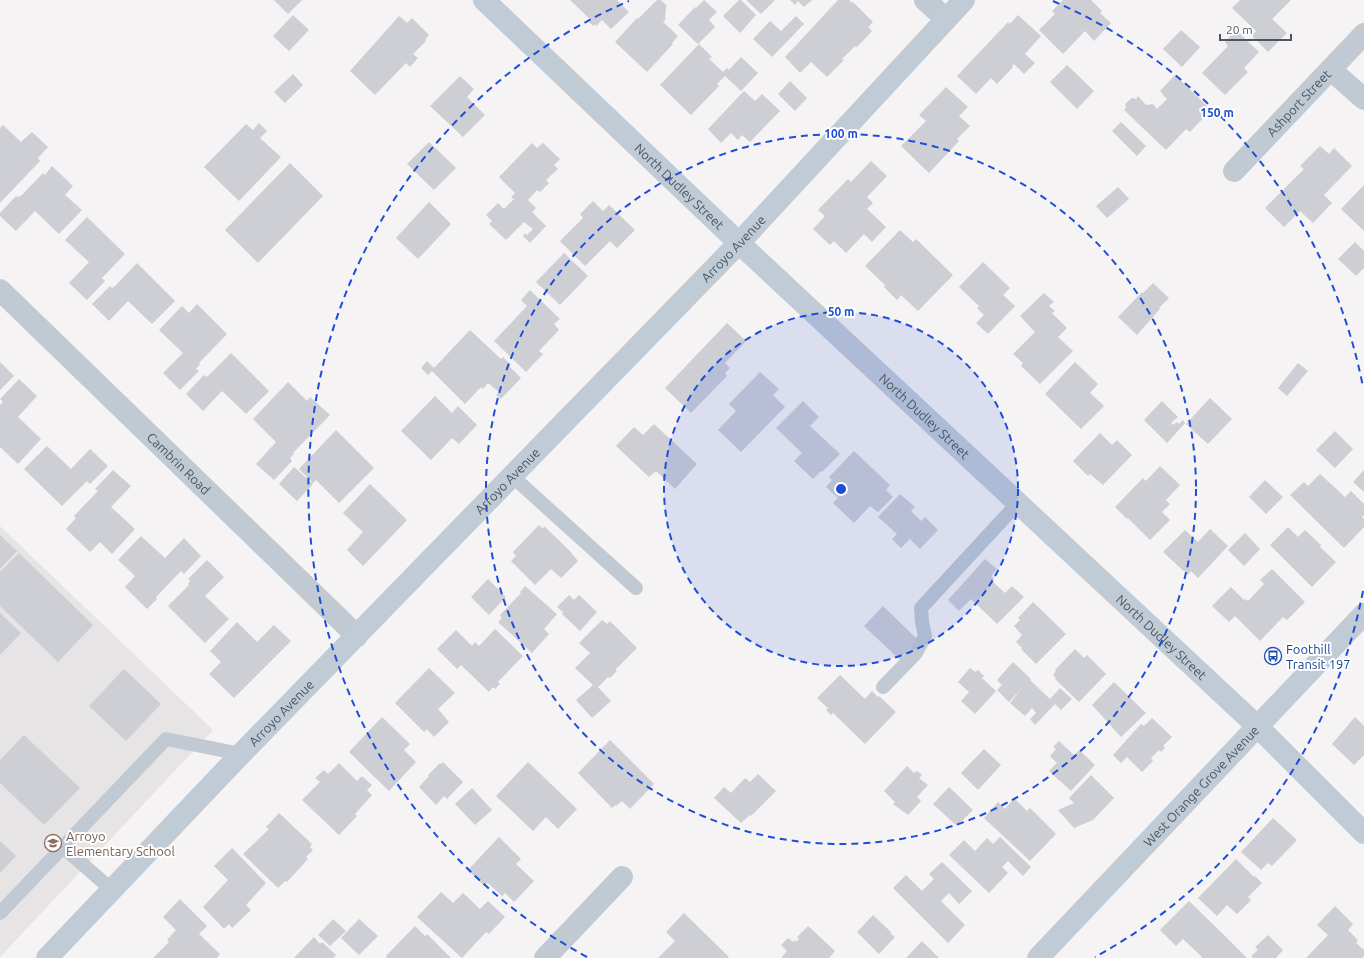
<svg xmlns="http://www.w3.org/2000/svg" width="1364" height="958" font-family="Ubuntu,sans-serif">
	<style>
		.education { fill: #e6e4e5 }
		.building { fill: #cdcfd5 }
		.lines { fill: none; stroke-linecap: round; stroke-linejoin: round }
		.lane { stroke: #c1cad2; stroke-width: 14 }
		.street { stroke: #c1cad2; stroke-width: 22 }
		.secondary { stroke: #c1cbd6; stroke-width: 22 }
		.ring { fill: none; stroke: #1d4ed8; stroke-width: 2; stroke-dasharray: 7 5 }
		.labels { text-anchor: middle; stroke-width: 4; stroke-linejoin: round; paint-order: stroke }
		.street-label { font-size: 13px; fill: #4a5661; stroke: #fff }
		.transit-label { font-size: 13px; fill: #164399; stroke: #fff; text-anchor: start }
		.education-label { font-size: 13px; fill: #785e54; stroke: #fff; text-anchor: start }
		.centre { fill: #1d4ed8; stroke: #fff; stroke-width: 2 }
		.ring-label { font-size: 12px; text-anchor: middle; font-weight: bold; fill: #1d4ed8; stroke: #fff; stroke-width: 4; stroke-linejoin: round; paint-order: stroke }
	</style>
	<rect width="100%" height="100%" fill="#f5f3f3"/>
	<path class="education" d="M0,526l213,204 -213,227z"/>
	<g class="building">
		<path d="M274,0h28l-14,14z"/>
		<path d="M570,0h47l12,12 -18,17 -9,-9 -6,6 -1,-2 -2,2 -4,-4 2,-2z"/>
		<path d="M657,0h4l6,6 -1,1 -1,13 -2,2 15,14 -6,7 1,1 -26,28 -32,-30 22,-24 1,1z"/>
		<path d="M704,0l13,12 -8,8 6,7 -17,17 -20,-19 17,-18 1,1z"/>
		<path d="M739,0h2l15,15 -16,18 -17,-17z"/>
		<path d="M746,0h29l-14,14z"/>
		<path d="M790,0h22l-8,7 -6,-6 -3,4z"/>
		<path d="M838,0h11l3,3 1,-1 20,20 -5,5 4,4 -15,16 -2,-1 -13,13 2,1 -17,17 -16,-15 -11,11 -15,-16z"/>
		<path d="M1063,0h28l11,11 -2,2 11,10 -17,18 -9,-10 -22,23 -24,-24 16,-16 -3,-3z"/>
		<path d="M1240,0h51l-19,19 15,14 -19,19 -16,-16 4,-5 -24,-23z"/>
		<path d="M293,15l16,15 -20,21 -16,-15z"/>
		<path d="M1018,15l23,21 -16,18 10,9 -11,11 -10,-10 -2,2 1,1 -16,17 -6,-6 -15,16 -19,-18 51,-54 2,2z"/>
		<path d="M399,16l8,7 5,-5 17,17 -4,5 1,1 -13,13 5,4 -8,9 -4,-4 -31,32 -25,-24z"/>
		<path d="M796,16l8,8 -32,33 -19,-18 17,-18 11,10z"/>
		<path d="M1181,30l19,17 -18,20 -19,-18z"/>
		<path d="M1236,30l23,22 -15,16 4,4 -23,23 -23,-22 26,-27 -3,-4z"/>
		<path d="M699,44l13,13 -3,2 14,13 4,-4 2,2 12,-13 17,16 -17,18 -16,-15 -8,8 2,2 -28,29 -31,-30z"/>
		<path d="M1067,65l27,26 -17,18 -27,-27z"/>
		<path d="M293,74l10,11 -18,18 -11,-11z"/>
		<path d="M1175,75l36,35 -21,22 -4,-3 -20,21 -42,-40 2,-2 -1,-4 7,-6 4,1 2,-3 8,9 7,-1 4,5 10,-10 -7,-8z"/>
		<path d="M460,76l14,13 -7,8 18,18 -22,22 -33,-31z"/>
		<path d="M790,81l17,17 -12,13 -17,-17z"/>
		<path d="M946,87l22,20 -9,9 11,10 -13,13 2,2 -30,32 -28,-27 25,-25 -7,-6z"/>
		<path d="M744,91l11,10 7,-7 18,17 -30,31 -8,-7 -4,5 -7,-7 -10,10 -13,-14z"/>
		<path d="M1121,122l25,24 -9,10 -25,-25z"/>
		<path d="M259,123l8,8 -7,7 21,19 -42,44 -35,-34 42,-43 7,6z"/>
		<path d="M3,125l18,17 11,-10 16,15 -10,11 2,3 -40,42v-75z"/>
		<path d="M429,142l27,26 -22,22 -27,-26z"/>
		<path d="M532,143l5,5 6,-5 17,16 -6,6 4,4 -12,11 3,3 -9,9 -3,-2 -9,10 8,8 -4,4 14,14 -16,17 -7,-7 2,-3 2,2 6,-6 -9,-7 -18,18 -17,-16 3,-3 -6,-6 12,-12 6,6 10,-10 -3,-2 4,-4 -16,-16z"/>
		<path d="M1320,146l9,8 5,-6 18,18 -28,29 8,8 -19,20 -13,-12 -16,16 -19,-19 39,-39 -4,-3z"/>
		<path d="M871,161l16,15 -20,21 6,6 -6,6 19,18 -14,15 -8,-8 -18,19 -12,-12 -4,4 -17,-16 12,-13 -7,-6 30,-31 3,3z"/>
		<path d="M290,163l33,33 -65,67 -33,-33z"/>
		<path d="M52,166l21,20 -8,9 17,15 -23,24 -24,-23 -19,20 -16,-15v-3l16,-17 2,1 4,-2 21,-22 2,2z"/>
		<path d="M1364,185v46l-23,-22z"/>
		<path d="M1118,187l11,12 -22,19 -11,-12z"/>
		<path d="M593,201l10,10 6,-6 26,25 -18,18 -7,-7 -25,25 -25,-25 23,-23 -3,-4z"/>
		<path d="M429,202l22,22 -33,35 -22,-21z"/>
		<path d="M87,217l38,37 -23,24 3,3 -18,19 -18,-17 20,-21 -24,-22z"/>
		<path d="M900,230l13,12 3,-3 37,36 -35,36 -17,-16 -4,5 -13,-13 1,-2 -20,-19z"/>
		<path d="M1355,242l9,9v17l-8,8 -18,-17z"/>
		<path d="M564,253l24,23 -28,29 -24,-23z"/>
		<path d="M983,262l27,26 -7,7 12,11 -27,28 -12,-11 8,-8 -7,-7 2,-2 -20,-19z"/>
		<path d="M137,263l38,38 -23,23 -24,-23 -19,20 -17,-17 18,-18 2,2 3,-2z"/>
		<path d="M1153,283l16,15 -10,10 1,1 -23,26 -19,-18 24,-25 1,1z"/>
		<path d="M530,290l30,29 -6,5 5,6 -20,21 4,3 -17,18 -32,-31 33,-35 -6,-6z"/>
		<path d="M1044,293l10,9 -5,4 6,5 -3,2 15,15 -9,9 15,14 -33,33 -19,-18 2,-3 -10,-9 22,-22 -15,-16z"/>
		<path d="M197,304l30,30 -28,29 1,1 -4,5 3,2 -19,19 -17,-17 20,-20 -24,-23 23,-24 7,7z"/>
		<path d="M727,323l19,18 -21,22 5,5 -5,5 2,3 -36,37 -26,-25z"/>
		<path d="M470,330l31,29 2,-2 8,8 -2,1 12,12 -20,21 -5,-4 3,-3 -11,-9 -5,6 -2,-2 -16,17 -33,-33 -4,4 -7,-7 6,-7 7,7z"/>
		<path d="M231,353l38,38 -23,23 -24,-23 -19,20 -17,-17 18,-19 2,2 3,-2z"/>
		<path d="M0,362l14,14 -14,14z"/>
		<path d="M1075,362l23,22 -8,9 14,13 -23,23 -36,-35z"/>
		<path d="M1298,363l10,8 -21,25 -9,-8z"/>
		<path d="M760,372l19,17 -6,6 12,12 -44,45 -23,-22 18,-19 -7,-7z"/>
		<path d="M19,379l18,17 -19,21 23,22 -23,25 -18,-17v-42l3,-3 -3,-3z"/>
		<path d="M288,382l19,19 3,-4 20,18 -37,38 1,1 -4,4 2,3 -18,19 -18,-16 20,-22 -23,-23z"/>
		<path d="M435,396l17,17 6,-7 19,19 -18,19 -7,-6 -21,22 -30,-29z"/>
		<path d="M1210,398l22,21 -24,25 -22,-20z"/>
		<path d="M803,401l16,16 -9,9 30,28 -18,18 -1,-1 -8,8 -19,-18 8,-8 -26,-25z"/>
		<path d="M1162,401l16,16 -7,6 2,2 4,-3 2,2 4,-4 2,3 -18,20 -23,-23z"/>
		<path d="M654,424l43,40 -22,25 -19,-18 -7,6 -33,-31 18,-19 9,8z"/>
		<path d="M336,430l38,38 -35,35 -23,-23 -3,3 -14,-14z"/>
		<path d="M1335,431l18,18 -18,19 -19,-18z"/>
		<path d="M1100,433l12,12 5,-5 15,15 -29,30 -13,-11 -2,2 -15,-15z"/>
		<path d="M47,446l24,23 19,-20 18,17 -18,18 -3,-3 -25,25 -38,-37z"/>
		<path d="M854,451l36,34 -4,5 7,7 -15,15 -8,-6 -16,17 -21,-20 5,-5 -12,-11 6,-7 -3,-3z"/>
		<path d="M1160,466l20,19 -14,15 4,4 -8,8 8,8 -20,20 -22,-22 -1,1 -12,-12 28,-29 3,3z"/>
		<path d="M294,467l19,17 -16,17 -18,-17z"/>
		<path d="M113,470l18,16 -20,21 24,22 -23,25 -12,-12 -10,10 -24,-23 10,-11 -2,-2 24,-25 -3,-2z"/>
		<path d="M1364,470v22l-11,-10z"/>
		<path d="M1320,474l25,23 6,-6 13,13v11l-2,2 2,2v8l-20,21 -54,-53 14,-13 4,4z"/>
		<path d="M1265,480l18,17 -17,17 -17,-17z"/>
		<path d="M370,484l37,36 -44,46 -16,-16 16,-18 -20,-19z"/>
		<path d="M900,494l15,13 -4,4 10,10 4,-4 13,13 -18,19 -10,-10 -9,9 -9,-9 5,-5 -19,-17z"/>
		<path d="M539,525l4,4 1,-3 28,27v1l6,7 -17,17 -10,-9 -16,16 -24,-24 5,-5 -3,-4z"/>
		<path d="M1288,527l10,10 7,-7 16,15 -1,2 16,15 -24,25 -42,-42z"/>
		<path d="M1210,529l18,17 -30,32 -7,-7 -3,4 -25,-23 22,-22 13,12z"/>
		<path d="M1245,533l15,16 -16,17 -16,-16z"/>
		<path d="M0,535l17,16 -17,18z"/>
		<path d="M141,536l24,22 19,-20 17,18 -17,18 -3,-3 -25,26 1,2 -10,10 -22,-22 10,-11 -17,-16z"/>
		<path d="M19,553l74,72 -35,37 -58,-56v-34z"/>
		<path d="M985,559l12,10 -6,7 3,3 -2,2 13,12 7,-7 12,11 -27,27 -26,-25 -12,12 -11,-11z"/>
		<path d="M207,560l17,17 -19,19 24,23 -24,24 -37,-37 21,-21 -1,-1 2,-3 -2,-2z"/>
		<path d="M1272,569l33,33 -18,18 -4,-3 -23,24 -25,-25 -6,6 -17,-16 19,-19 13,13 1,-1 3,2 16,-17 -4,-4z"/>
		<path d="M488,579l18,18 -17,18 -18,-18z"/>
		<path d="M525,586l32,28 -13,15 5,5 -17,19 -34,-31 4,-4 -2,-3 21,-22 -1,-1z"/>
		<path d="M569,595l5,5 5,-5 18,17 -17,19 -18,-17 1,-2 -6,-5z"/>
		<path d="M1033,602l33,32 -30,30 -15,-15 1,-1 -6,-6 6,-7 -8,-9 6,-6 -2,-2z"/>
		<path d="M883,606l35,34 -18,20 -36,-34z"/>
		<path d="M0,613l21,20 -21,22z"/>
		<path d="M602,620l5,4 3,-3 27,27 -22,22 2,1 -7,7 -2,-1 -10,10 13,14 -19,17 -16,-18 17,-15 -18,-17 15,-15 -11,-10z"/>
		<path d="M237,622l20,20 17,-17 17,16 -57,57 -25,-24 12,-12 -11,-11z"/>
		<path d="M495,629l28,27 -25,26 2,2 -5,5 -2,-2 -4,5 -28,-27 -4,4 -20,-20 19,-19 16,16 3,-4 4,4z"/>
		<path d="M1075,649l9,9 3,-3 19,19 -27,28 -24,-23 1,-1 -3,-3 3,-4 -1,-1z"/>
		<path d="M1013,662l18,17 -1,1 20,19 10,-11 12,11 -11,11 -6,-6 -20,21 -5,-6 6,-6 -4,-5 -7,8 -15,-13 13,-16 -14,15 -12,-12 5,-5 -5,-5z"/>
		<path d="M429,668l26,25 -17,16 11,13 -15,15 -7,-8 -3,3 -29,-29z"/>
		<path d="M970,668l5,4 3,-2 6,6 -2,2 14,13 -21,23 -14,-13 8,-9 -11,-10z"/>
		<path d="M124,669l37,35 -35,37 -37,-35z"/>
		<path d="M840,675l25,24 7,-8 6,6 1,-1 17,16 -31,32 -32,-31 -2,2 -5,-5 2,-2 -11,-10z"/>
		<path d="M1114,682l32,31 -25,24 -29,-32z"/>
		<path d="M382,717l28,27 -6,6 12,12 -27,29 -40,-39z"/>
		<path d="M1355,717l9,9v29l-10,10 -22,-21z"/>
		<path d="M1152,718l20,19 -9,9 2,2 -4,4 -2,-2 -8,8 2,3 -11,11 -15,-15 -6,6 -8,-8 28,-31 3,2z"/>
		<path d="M24,735l56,53 -36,37 -44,-42v-23z"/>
		<path d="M610,740l44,44 -24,25 -8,-8 -6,5 -1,-1 -3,3 -34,-35z"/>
		<path d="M1059,741l15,14 5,-5 16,15 -24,26 -22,-20 8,-8 -7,-7 6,-7 -3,-2z"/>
		<path d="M984,749l17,16 -23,25 -17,-17z"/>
		<path d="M443,762l20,20 -16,17 -3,-3 -8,9 -17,-18 10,-11 -1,-1 12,-12 1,1z"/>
		<path d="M528,762l49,47 -19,20 -12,-12 -13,14 -37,-35z"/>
		<path d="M339,763l18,18 5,-5 10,9 -5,5 5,5 -17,19 2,2 -18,19 -37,-35 18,-18 -5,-4 9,-8 4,4z"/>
		<path d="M907,766l7,7 3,-2 5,4 -3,3 9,7 -11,12 4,4 -13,14 -15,-11 2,-2 -11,-11z"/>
		<path d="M758,774l18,17 -25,25 -1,-1 -9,8 -27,-25 10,-11 7,6 14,-15 5,4z"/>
		<path d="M1091,775l23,23 -21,22 -19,8 -16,-18 16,-7 -5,-5z"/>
		<path d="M949,787l24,23 -16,16 -24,-22z"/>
		<path d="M472,788l20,22 -17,15 -20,-21z"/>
		<path d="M1014,798l13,13 3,-3 26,26 -26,27 -46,-43 14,-16 7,7z"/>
		<path d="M279,813l33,31 -2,3 3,3 -7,7 2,2 -21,23 -2,-1 -7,7 -35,-34 26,-25 -3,-2z"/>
		<path d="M1273,818l24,22 -25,26 -4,-3 -7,7 -20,-18z"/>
		<path d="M499,837l22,22 -5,5 18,17 -20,21 -9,-9 -3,3 -14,-13 -4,3 -16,-16z"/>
		<path d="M1000,837l31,30 -8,9 -15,-15 -6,6 6,6 -19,20 -40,-38 15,-15 11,11 12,-13 6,6z"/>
		<path d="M0,841l16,15 -16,17z"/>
		<path d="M232,848l34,35 -20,22 5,5 -19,18 -3,-4 -5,5 -21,-22 25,-27 -14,-14z"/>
		<path d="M1236,859l18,18 1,-1 7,7 -14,14 3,3 -14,14 -10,-9 -10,11 -19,-18z"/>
		<path d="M942,862l30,29 -13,13 -10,-11 -8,8 24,24 -17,18 -55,-55 13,-13 16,16 12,-12 -5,-5z"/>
		<path d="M441,892l12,11 10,-10 17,16 8,-8 17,16 -16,17 -3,-2 -24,26 -45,-41z"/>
		<path d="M180,899l27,27 -8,8 21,20 -3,4h-64l16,-16 -2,-2 9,-10 -13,-13z"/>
		<path d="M1189,901l35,34 23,23h-46l1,-1 -19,-18 -7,7 -16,-16z"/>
		<path d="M1335,906l18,18 -5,6 10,10 -2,3 8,7v6l-2,2h-56l22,-23 -11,-10z"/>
		<path d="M684,913l45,44 -1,1h-70l17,-17 -9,-9z"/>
		<path d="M873,915l18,17 -1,1 5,4 -16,17 -22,-22z"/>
		<path d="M333,919l13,12 -16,15 -12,-11z"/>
		<path d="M359,919l19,17 -19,19 -18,-17z"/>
		<path d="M415,926l10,10 2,-2 24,24h-64l-1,-2z"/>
		<path d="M808,926l27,25 -6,7h-48l6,-7 -6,-6 7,-7 5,4 2,-2 1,2 3,-3 -2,-2z"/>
		<path d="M1268,935l15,15 -7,8h-23l-2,-2 7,-6 -3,-3z"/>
		<path d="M314,937l6,7 2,-2 14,13 -3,3h-39z"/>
		<path d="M922,941l17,17h-33z"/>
	</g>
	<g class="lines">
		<g class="lane">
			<path d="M512,476l124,112"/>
			<path d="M883,687l33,-34 9,-17 -3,-14 -1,-14 97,-105"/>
			<path d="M63,847l49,43"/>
			<path d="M0,913l166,-174 75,15"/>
		</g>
		<g class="street">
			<path d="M925,0l21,19"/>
			<path d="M1331,70l33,29"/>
			<path id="s1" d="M1234,171l130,-137"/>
			<path id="s2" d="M0,290l357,346"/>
			<path d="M545,958l77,-81"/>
		</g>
		<g class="secondary">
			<path id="s3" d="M484,0l255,243 518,483 107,107"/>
			<path id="s4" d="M47,958l194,-204 498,-511 225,-243"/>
			<path id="s5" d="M1038,958l326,-344"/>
		</g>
	</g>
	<circle cx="841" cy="489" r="177" fill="#1d4ed8" fill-opacity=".12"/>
	<g class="ring">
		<circle cx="841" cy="489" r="177"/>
		<circle cx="841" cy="489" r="355"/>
		<path d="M1363 591A532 532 0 0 1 1095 957M587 957A532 532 0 0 1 629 1M1053 1A532 532 0 0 1 1363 387"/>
	</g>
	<defs>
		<g id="bus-ring" transform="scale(0.9)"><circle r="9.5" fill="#fff" stroke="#1a4fb4" stroke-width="1.5"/><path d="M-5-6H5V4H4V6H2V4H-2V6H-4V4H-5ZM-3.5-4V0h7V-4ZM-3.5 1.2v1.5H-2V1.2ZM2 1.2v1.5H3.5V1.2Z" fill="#1a4fb4"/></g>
		<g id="school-ring" transform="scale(0.9)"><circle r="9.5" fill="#fff" stroke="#8d6e63" stroke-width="1.5"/><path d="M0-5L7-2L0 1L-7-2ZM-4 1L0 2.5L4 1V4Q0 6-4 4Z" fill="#8d6e63"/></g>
	</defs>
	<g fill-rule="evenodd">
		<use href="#bus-ring" x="1273" y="656"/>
		<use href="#school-ring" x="53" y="843"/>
	</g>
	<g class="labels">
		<g class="street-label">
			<text dy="5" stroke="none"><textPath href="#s1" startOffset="94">Ashport Street</textPath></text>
			<text dy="5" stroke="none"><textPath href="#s3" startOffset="270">North Dudley Street</textPath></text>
			<text dy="5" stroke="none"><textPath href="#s4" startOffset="987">Arroyo Avenue</textPath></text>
			<text dy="5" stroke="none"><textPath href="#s3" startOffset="606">North Dudley Street</textPath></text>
			<text dy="5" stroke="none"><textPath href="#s2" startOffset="249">Cambrin Road</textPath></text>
			<text dy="5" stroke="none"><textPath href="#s4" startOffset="663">Arroyo Avenue</textPath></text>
			<text dy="5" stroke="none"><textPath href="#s3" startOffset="930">North Dudley Street</textPath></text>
			<text dy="5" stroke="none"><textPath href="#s4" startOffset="339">Arroyo Avenue</textPath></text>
			<text dy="5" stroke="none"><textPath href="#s5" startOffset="237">West Orange Grove Avenue</textPath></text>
		</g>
		<g class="transit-label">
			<text x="1286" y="654">Foothill<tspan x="1286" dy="15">Transit 197</tspan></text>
		</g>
		<g class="education-label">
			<text x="66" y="841">Arroyo<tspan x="66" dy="15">Elementary School</tspan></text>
		</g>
	</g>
	<circle cx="841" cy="489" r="6" class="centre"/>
	<g class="ring-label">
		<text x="1217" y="117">150 m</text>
		<text x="841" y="138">100 m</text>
		<text x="841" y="316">50 m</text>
	</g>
	<path d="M1220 34v6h71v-6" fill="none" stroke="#4a5661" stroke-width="2"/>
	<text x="1226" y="34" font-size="12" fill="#4a5661" stroke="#ffffff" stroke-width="3" paint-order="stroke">20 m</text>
</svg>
